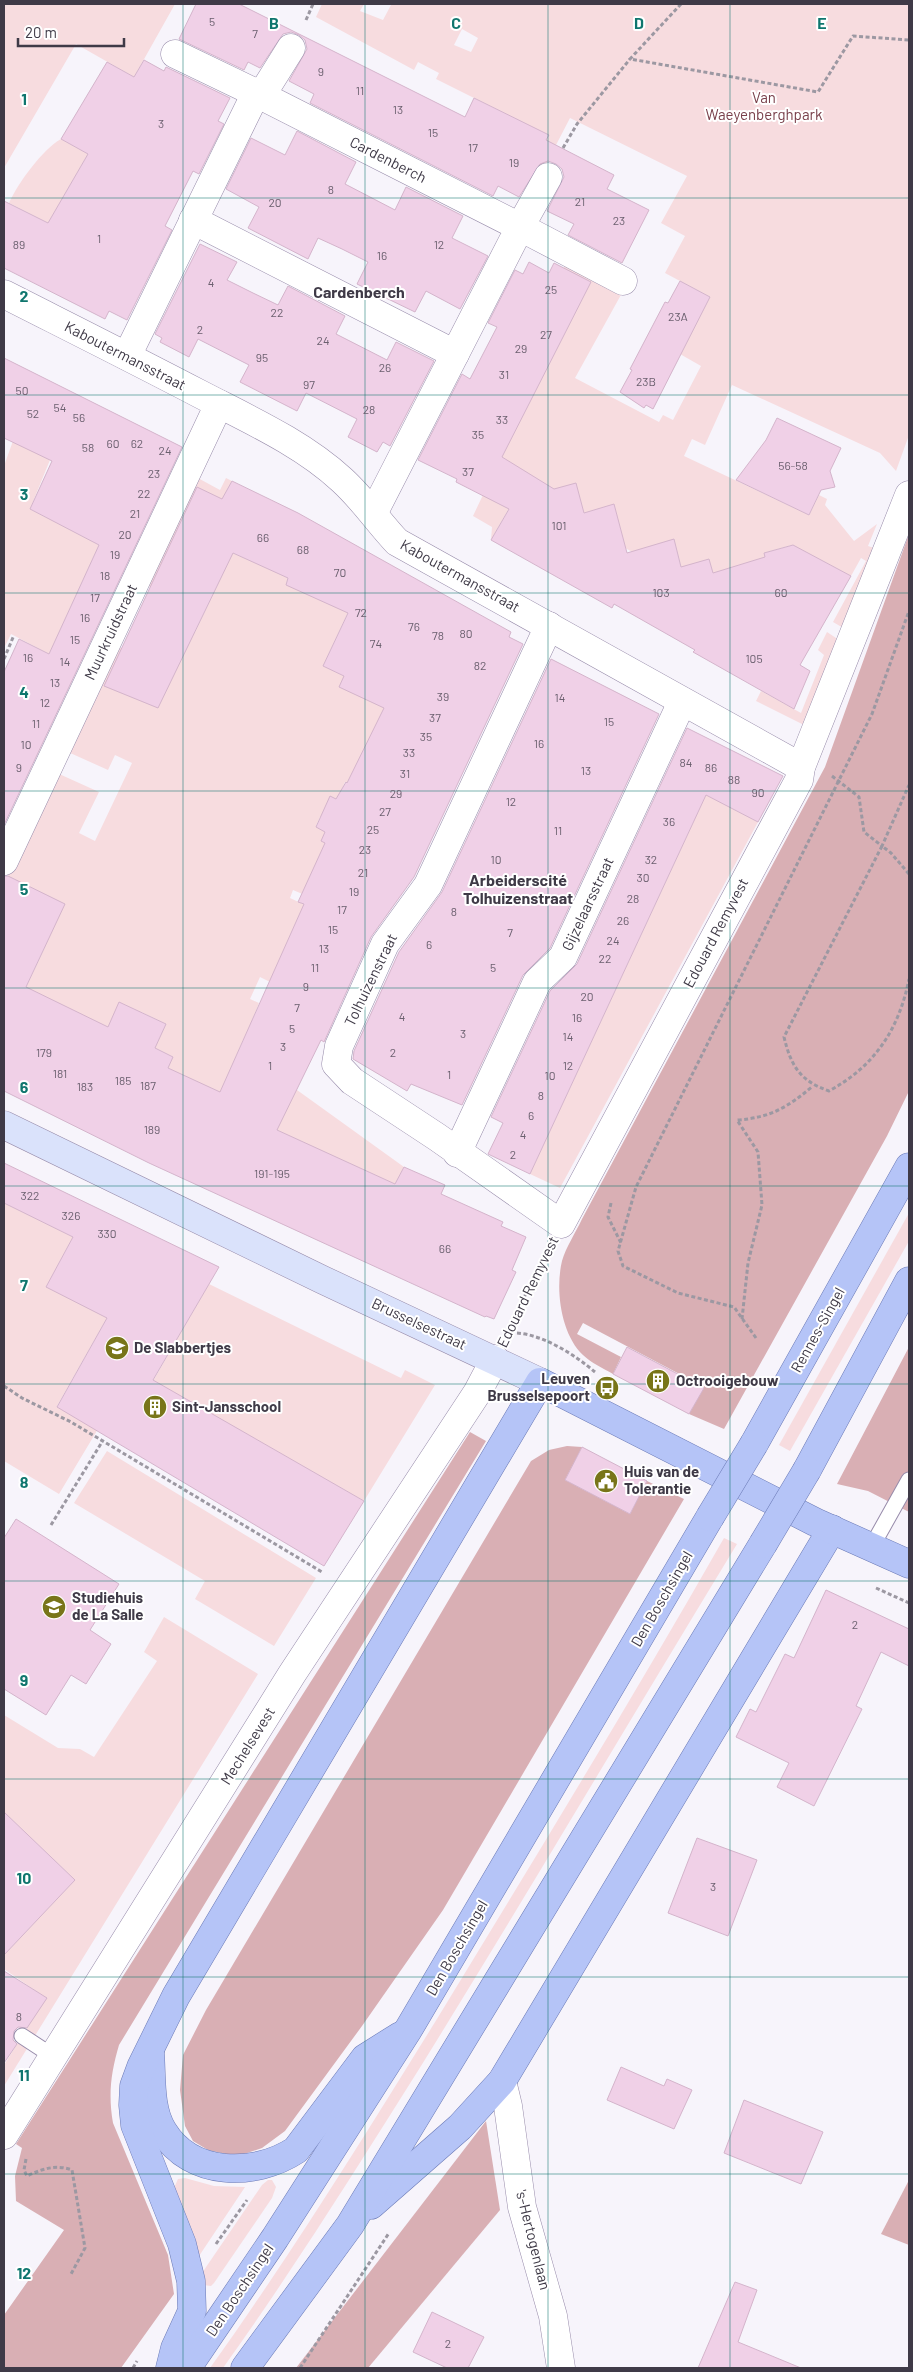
<svg xmlns="http://www.w3.org/2000/svg" width="913" height="2372" font-family="Barlow,sans-serif">
	<style>
		.green { fill: #f7dcdf; fill-rule: evenodd }
		.forest { fill: #d9afb4 }
		.building { fill: #f0d0e7; stroke: #d4b4cb }
		.lines { fill: none; stroke-linecap: round; stroke-linejoin: round }
		.lane-casing { stroke: #978baa; stroke-width: 17 }
		.street-casing { stroke: #978baa; stroke-width: 29 }
		.secondary-casing { stroke: #978baa; stroke-width: 29 }
		.primary-casing { stroke: #6b7ab6; stroke-width: 29 }
		.path { stroke: #9c98a2; stroke-width: 3; stroke-dasharray: 4 2.5; stroke-linecap: butt }
		.lane { stroke: #fff; stroke-width: 15 }
		.street { stroke: #fff; stroke-width: 28 }
		.secondary { stroke: #dae2fb; stroke-width: 28 }
		.primary { stroke: #b5c4f7; stroke-width: 28 }
		.primary-bridge-casing { stroke: #6b7ab6; stroke-width: 29; stroke-linecap: butt }
		.primary-bridge { stroke: #b5c4f7; stroke-width: 28 }
		.grid { fill: none; stroke: #0f766e; stroke-width: 1; stroke-opacity: 0.55 }
		.labels { text-anchor: middle; stroke-width: 4; stroke-linejoin: round; paint-order: stroke }
		.number-label { font-size: 12px; fill: #6b606f }
		.park-label { font-size: 15px; fill: #79404b; stroke: #fff }
		.street-label { font-size: 15px; fill: #3f3a47; stroke: #fff }
		.poi-label { font-size: 15px; font-weight: bold; fill: #3f3a47; stroke: #fff; text-anchor: start }
		.neighbourhood-label { font-size: 16px; font-weight: bold; fill: #3f3a47; stroke: #fff }
		.grid-label { font-size: 16px; text-anchor: middle; font-weight: bold; fill: #0f766e; stroke: #fff; stroke-width: 4; stroke-linejoin: round; paint-order: stroke }
	</style>
	<rect width="100%" height="100%" fill="#f7f4fb"/>
	<g class="green">
		<path d="M5,4h170l-41,73 -58,-33 -72,124z"/>
		<path d="M322,4h42l-4,7 23,9 8,-15 -6,-1h524v431l-13,36 -16,-18 -148,-68 -27,60 -13,-6 -8,17 125,59 10,-20 8,4 -2,6 29,36 23,-17 -9,22 9,3 -32,80 -12,-7 33,-61 -5,-3 -10,18 -59,-31 -28,8 6,20h-57l-4,-14 -24,22 -11,-41 -34,16 -15,-8 -11,-43 -30,8 -48,-19h-19l-26,46 1,-13 -19,-11 25,-53 62,-188 6,-11 56,29 -47,85 84,44 4,-7 10,5 28,-54 -21,-12 30,-57 -45,-24 20,-37 -24,-13 26,-47 -117,-58 -29,56 -6,-4 4,-15 9,-20 -112,-56 3,-6 -21,-11 -4,8 -98,-53zM462,29l16,9 -7,14 -17,-7z"/>
		<path d="M61,139l27,15 -40,69 -39,-20c9,-20 33,-53 52,-64z"/>
		<path d="M14,438l38,17 -22,54 17,9 8,-18 15,16 -5,11 34,18 -50,109 -38,-20 -7,14v-182z"/>
		<path d="M196,477l24,13 6,-12 6,3 -8,15 9,57 56,20 -3,12 64,23 -27,58 21,10 57,-12 -42,124 -14,-6 -3,7 9,4 -19,30 -12,-6 -4,9 9,6v11l-18,53 -14,-6 -3,8 15,7 -35,77 -10,-5 -10,22 9,4 -7,18 8,4 -17,15 -9,21 63,29 107,77 -9,17 -113,-51 -93,-55 -21,-10 5,-11 -18,-9 11,-24 -25,-12 -24,46 -105,-14 -8,-5v-5l41,-87 -20,-11 -15,20 -6,-3v-69l53,-111 42,19 -20,41 16,8 37,-78 -17,-8 -7,15 -40,-18 48,-106 28,12 11,-45 40,19 22,-46 -50,9 -23,-11z"/>
		<path d="M827,632l12,8 -35,85 -48,-24 5,-10 40,22 23,-58 -6,-5z"/>
		<path d="M689,785l69,37 -198,366 -30,-14 164,-353z"/>
		<path d="M4,1203l69,34 -27,50 83,-8 -72,127 41,23 -39,65 -55,-33z"/>
		<path d="M909,1213v28l-119,210 -11,-6z"/>
		<path d="M209,1284l192,94 4,-8 30,15 -71,116 -211,-120z"/>
		<path d="M107,1451l209,127 -42,68 -79,-47 10,-18 -131,-78z"/>
		<path d="M724,1538l13,6c-106,174 -209,349 -316,522 -64,102 -128,204 -198,302h-13c82,-115 156,-234 230,-354 96,-158 193,-316 284,-476z"/>
		<path d="M164,1617l94,57 -254,412v-21l42,-67 -42,-29v-14l71,-75 -71,-68v-97l54,33 22,1 14,8 63,-96 -13,-9z"/>
		<path d="M185,2178l29,8 31,1 -46,69 -25,-68 4,-9z"/>
		<path d="M268,2180h4l4,7 -4,11 -58,85 -3,3 -8,-1 -1,-12 60,-88z"/>
	</g>
	<g class="forest">
		<path d="M909,534v557l-22,45 -163,293 -35,-15 15,-27 -121,-64 -6,11 44,23 -8,17c-10,-6 -22,-11 -30,-19 -22,-21 -28,-65 -21,-94 4,-14 14,-29 20,-42l243,-452z"/>
		<path d="M909,1347v165l-41,-21 -31,-7z"/>
		<path d="M470,1432l16,9 -367,604c-8,27 -11,50 -6,78l55,132 6,39 -53,74h-117v-53l60,-85 -48,-29 -1,-25 7,-28 -6,-4z"/>
		<path d="M567,1446l15,1 -17,33 65,34 17,-33 37,18 -241,411 -81,116 -77,105 -23,17 -18,6h-18l-18,-4 -15,-9 -8,-15 -5,-36 3,-35 23,-45 325,-549 18,-11z"/>
		<path d="M486,2121l14,89 -132,158h-72z"/>
		<path d="M909,2180v65l-28,-11z"/>
	</g>
	<g class="building">
		<path d="M196,4h43l226,113 9,-19 75,37 -3,5 68,35 -7,14 42,21 -27,53 -54,-28 6,-11 -27,-13 17,-34 -2,-8 -6,-5 -8,-3 -8,3 -21,33 -21,-11 -5,10 -183,-93 4,-9 -25,-13 18,-32 -2,-9 -6,-5 -8,-3 -8,2 -23,34 -12,-6 -4,8 -65,-31z"/>
		<path d="M144,60l20,11 2,-4 64,31 -12,23 6,3 -25,50 -6,-3 -28,55 7,4 -45,90 -18,-9 -4,8 -101,-51v-67l44,22 40,-69 -27,-15 46,-77 27,15z"/>
		<path d="M297,131l59,31 -11,22 50,26 11,-23 57,29 -11,22 36,18 -28,53 -34,-18 -11,21 -58,-28 11,-22 -26,-13 -24,-11 -10,21 -60,-31 11,-21 -33,-18 25,-51 34,17z"/>
		<path d="M200,244l37,18 -10,18 26,13 25,12 10,-19 57,30 -9,18 51,26 9,-18 38,19 -44,85 -7,-4 -6,10 -29,-15 9,-18 -51,-26 -9,18 -57,-29 9,-17 -51,-26 -9,18 -29,-15 2,-4 -7,-4z"/>
		<path d="M529,262l20,11 5,-10 37,19 -89,175 52,32 22,-6 8,30 30,-9 13,49 47,-14 7,28 28,-8 4,14 52,-16 -1,-4 29,-8 58,31 -51,89 10,6 -16,38 -101,-57 2,-2 -81,-46 -2,4 -121,-68 18,-31 -53,-27 1,-3 -39,-19 44,-86 8,5 27,-52 -9,-4 27,-53 8,4z"/>
		<path d="M680,281l30,16 -57,112 -7,-4 -2,3 -24,-16 12,-22 -2,-1 35,-67 3,1z"/>
		<path d="M4,358l178,89 -178,378v-153l15,-33 30,15 50,-109 -69,-36 22,-48 -48,-23z"/>
		<path d="M777,418l64,30 -11,23 5,16 -14,3 -12,25 -73,-35 30,-40z"/>
		<path d="M232,481l66,32 213,119 -2,5 14,7 -109,233 -43,60 -47,105 -3,-2 -44,90 118,54 9,-17 41,18 -4,9 62,28 -2,4 25,11 -14,33 4,2 -22,47 -8,-3 -1,1 -336,-154 -145,-72v-215h4l57,28 -39,83 82,40 11,-25 47,22 -11,24 18,9 -5,11 52,24 84,-188 -6,-2 27,-59 -4,-2 4,-9 -9,-5 14,-31 6,3 10,-17 1,1 37,-75 -45,-21 5,-11 -21,-10 25,-53 -62,-28 2,-7 -55,-25 -75,155 -54,-22 93,-199 25,12z"/>
		<path d="M551,659l108,55 -109,234 -27,27 -61,130 -51,-21 -4,7 -54,-32 1,-8 45,-99 43,-60z"/>
		<path d="M687,728l96,48 -25,46 -52,-27 -176,379 -42,-20 15,-31 -12,-6 59,-126 27,-27z"/>
		<path d="M4,1163l215,104 -66,113 211,121 -40,65 -267,-159 50,-89 -61,-31 27,-50 -69,-34z"/>
		<path d="M627,1347l77,41 -15,26 -76,-40z"/>
		<path d="M582,1447l65,34 -17,33 -65,-34z"/>
		<path d="M16,1519l103,65 -29,46 21,14 -25,40 -15,-9 -25,40 -42,-26v-151z"/>
		<path d="M826,1590l83,39v37l-28,-14 -25,54 6,3 -48,97 -37,-19 12,-24 -53,-26 14,-28 6,3 29,-58 9,4z"/>
		<path d="M4,1812l71,68 -71,75z"/>
		<path d="M697,1838l60,22 -29,76 -60,-23z"/>
		<path d="M4,1971l43,27 -20,30 -9,-1 -4,4 -1,9 4,4 -13,19z"/>
		<path d="M621,2067l43,19 3,-7 25,11 -18,39 -67,-29z"/>
		<path d="M744,2100l79,32 -22,52 -77,-31z"/>
		<path d="M735,2282l22,8 -19,52 63,26h-103z"/>
		<path d="M432,2312l52,25 -16,31h-21l-34,-16z"/>
	</g>
	<g class="lines">
		<g class="lane-casing">
			<g id="lane">
				<path d="M872,1546l37,-66"/>
				<path d="M22,2036l32,21"/>
			</g>
		</g>
		<g class="street-casing">
			<g id="street">
				<path d="M291,48l-25,40 -10,5 264,134 -146,285"/>
				<path d="M548,177l-28,50 103,54"/>
				<path d="M193,220l262,134"/>
				<path d="M4,294c65,33 131,66 196,100 48,25 102,49 142,86 21,19 36,42 55,62l404,225"/>
				<path d="M127,356l129,-263 -81,-39"/>
				<path d="M549,626l-121,259 -43,59 -46,102 -3,18 16,17 85,56 124,87 238,-444 2,-13 108,-272"/>
				<path d="M4,861l215,-457"/>
				<path d="M457,1153l80,-171 26,-25 119,-255"/>
				<path d="M502,2081l6,25 14,101 31,109 8,52"/>
				<path d="M4,2135l288,-461 185,-281 18,-34"/>
			</g>
		</g>
		<g class="secondary-casing">
			<path id="secondary" d="M4,1125l319,155 217,102"/>
		</g>
		<g class="primary-casing">
			<g id="primary">
				<path d="M754,1444l155,-277"/>
				<path d="M807,1470l102,-189"/>
				<path d="M150,2052c2,25 -1,57 13,79 28,46 92,46 133,19l69,-92 35,-22"/>
				<path d="M371,2205l89,-78 42,-46 330,-552"/>
				<path d="M170,2368l5,-20 17,-37 -1,-30 -9,-37 -47,-119 -2,-20 1,-19 7,-19 35,-71 364,-614 275,140 94,42"/>
				<path d="M187,2368l88,-130 133,-208 302,-513"/>
				<path d="M245,2368l105,-143 413,-681"/>
			</g>
		</g>
		<g class="path">
			<path d="M681,4l-51,55 188,33 35,-56 56,4"/>
			<path d="M306,20l7,-16"/>
			<path d="M563,148l14,-24 53,-65"/>
			<path d="M4,659l10,-24"/>
			<path d="M832,776l27,21 5,35 18,14 27,-61"/>
			<path d="M909,874l-18,-21 -9,-7 -98,191c7,29 16,44 45,54 46,-25 70,-62 80,-112"/>
			<path d="M611,1203l-3,14 13,26"/>
			<path d="M742,1319l6,-56 14,-58 -4,-53 -21,-32c33,-2 51,-13 76,-34"/>
			<path d="M507,1331l40,-79"/>
			<path d="M517,1333c27,2 58,22 78,39"/>
			<path d="M756,1338l-22,-31 -56,-14 -55,-27 -5,-15 18,-64 236,-473 37,-103"/>
			<path d="M4,1386l18,12 49,24 251,150"/>
			<path d="M51,1525l51,-83"/>
			<path d="M876,1588l33,15"/>
			<path d="M26,2159l-2,11 3,6c15,-7 29,-12 45,-6l13,78 -15,28"/>
			<path d="M216,2244l31,-44"/>
			<path d="M133,2368l4,-7"/>
			<path d="M300,2368l89,-135"/>
		</g>
		<use href="#lane" class="lane"/>
		<use href="#street" class="street"/>
		<use href="#secondary" class="secondary"/>
		<use href="#primary" class="primary"/>
		<g class="primary-bridge-casing">
			<g id="primary-bridge">
				<path d="M710,1517l44,-73"/>
				<path d="M763,1544l44,-74"/>
			</g>
		</g>
		<use href="#primary-bridge" class="primary-bridge"/>
	</g>
	<path class="grid" d="M183,4v2364M365,4v2364M548,4v2364M730,4v2364M4,198h905M4,395h905M4,593h905M4,791h905M4,988h905M4,1186h905M4,1384h905M4,1581h905M4,1779h905M4,1977h905M4,2174h905"/>
	<defs>
		<g id="school-disc" transform="scale(1.25)"><circle r="9.5" fill="#787519" stroke="#fff"/><path d="M0-5L7-2L0 1L-7-2ZM-4 1L0 2.5L4 1V4Q0 6-4 4Z" fill="#fff"/></g>
		<g id="building-disc" transform="scale(1.25)"><circle r="9.5" fill="#787519" stroke="#fff"/><path d="M-4-6H4V6H1V3H-1V6H-4ZM-2.5-4.3h1.7v1.8h-1.7ZM.8-4.3h1.7v1.8H.8ZM-2.5-1h1.7V.8h-1.7ZM.8-1h1.7V.8H.8Z" fill="#fff"/></g>
		<g id="bus-disc" transform="scale(1.25)"><circle r="9.5" fill="#787519" stroke="#fff"/><path d="M-5-6H5V4H4V6H2V4H-2V6H-4V4H-5ZM-3.5-4V0h7V-4ZM-3.5 1.2v1.5H-2V1.2ZM2 1.2v1.5H3.5V1.2Z" fill="#fff"/></g>
		<g id="civic-disc" transform="scale(1.25)"><circle r="9.5" fill="#787519" stroke="#fff"/><path d="M-.6-6.5H3V-4.5H.6V-3L4-1V1h2V6H-6V1h2V-1L-.6-3ZM-1.2 2.5V6h2.4V2.5Z" fill="#fff"/></g>
		<g id="university-disc" transform="scale(1.25)"><circle r="9.5" fill="#787519" stroke="#fff"/><path d="M0-5L7-2L0 1L-7-2ZM-4 1L0 2.5L4 1V4Q0 6-4 4Z" fill="#fff"/></g>
	</defs>
	<g fill-rule="evenodd">
		<use href="#school-disc" x="117" y="1348"/>
		<use href="#building-disc" x="658" y="1381"/>
		<use href="#bus-disc" x="607" y="1388"/>
		<use href="#building-disc" x="155" y="1407"/>
		<use href="#civic-disc" x="606" y="1481"/>
		<use href="#university-disc" x="54" y="1607"/>
	</g>
	<g class="labels">
		<g class="number-label">
			<text x="212" y="26">5</text>
			<text x="255" y="38">7</text>
			<text x="321" y="76">9</text>
			<text x="360" y="95">11</text>
			<text x="398" y="114">13</text>
			<text x="161" y="128">3</text>
			<text x="433" y="137">15</text>
			<text x="473" y="152">17</text>
			<text x="514" y="167">19</text>
			<text x="331" y="194">8</text>
			<text x="580" y="206">21</text>
			<text x="275" y="207">20</text>
			<text x="619" y="225">23</text>
			<text x="99" y="243">1</text>
			<text x="19" y="249">89</text>
			<text x="439" y="249">12</text>
			<text x="382" y="260">16</text>
			<text x="211" y="287">4</text>
			<text x="551" y="294">25</text>
			<text x="277" y="317">22</text>
			<text x="678" y="321">23A</text>
			<text x="200" y="334">2</text>
			<text x="546" y="339">27</text>
			<text x="323" y="345">24</text>
			<text x="521" y="353">29</text>
			<text x="262" y="362">95</text>
			<text x="385" y="372">26</text>
			<text x="504" y="379">31</text>
			<text x="646" y="386">23B</text>
			<text x="309" y="389">97</text>
			<text x="22" y="395">50</text>
			<text x="60" y="412">54</text>
			<text x="369" y="414">28</text>
			<text x="33" y="418">52</text>
			<text x="79" y="422">56</text>
			<text x="502" y="424">33</text>
			<text x="478" y="439">35</text>
			<text x="113" y="448">60</text>
			<text x="137" y="448">62</text>
			<text x="88" y="452">58</text>
			<text x="165" y="455">24</text>
			<text x="793" y="470">56-58</text>
			<text x="468" y="476">37</text>
			<text x="154" y="478">23</text>
			<text x="144" y="498">22</text>
			<text x="135" y="518">21</text>
			<text x="559" y="530">101</text>
			<text x="125" y="539">20</text>
			<text x="263" y="542">66</text>
			<text x="303" y="554">68</text>
			<text x="115" y="559">19</text>
			<text x="340" y="577">70</text>
			<text x="105" y="580">18</text>
			<text x="661" y="597">103</text>
			<text x="781" y="597">60</text>
			<text x="95" y="602">17</text>
			<text x="361" y="617">72</text>
			<text x="85" y="622">16</text>
			<text x="414" y="631">76</text>
			<text x="466" y="638">80</text>
			<text x="438" y="640">78</text>
			<text x="75" y="644">15</text>
			<text x="376" y="648">74</text>
			<text x="28" y="662">16</text>
			<text x="754" y="663">105</text>
			<text x="65" y="666">14</text>
			<text x="480" y="670">82</text>
			<text x="55" y="687">13</text>
			<text x="443" y="701">39</text>
			<text x="560" y="702">14</text>
			<text x="45" y="707">12</text>
			<text x="435" y="722">37</text>
			<text x="609" y="726">15</text>
			<text x="36" y="728">11</text>
			<text x="426" y="741">35</text>
			<text x="539" y="748">16</text>
			<text x="26" y="749">10</text>
			<text x="409" y="757">33</text>
			<text x="686" y="767">84</text>
			<text x="19" y="772">9</text>
			<text x="711" y="772">86</text>
			<text x="586" y="775">13</text>
			<text x="405" y="778">31</text>
			<text x="734" y="784">88</text>
			<text x="758" y="797">90</text>
			<text x="396" y="798">29</text>
			<text x="511" y="806">12</text>
			<text x="385" y="816">27</text>
			<text x="669" y="826">36</text>
			<text x="373" y="834">25</text>
			<text x="558" y="835">11</text>
			<text x="365" y="854">23</text>
			<text x="496" y="864">10</text>
			<text x="651" y="864">32</text>
			<text x="363" y="877">21</text>
			<text x="643" y="882">30</text>
			<text x="354" y="896">19</text>
			<text x="633" y="903">28</text>
			<text x="342" y="914">17</text>
			<text x="454" y="916">8</text>
			<text x="623" y="925">26</text>
			<text x="333" y="934">15</text>
			<text x="510" y="937">7</text>
			<text x="613" y="945">24</text>
			<text x="429" y="949">6</text>
			<text x="324" y="953">13</text>
			<text x="605" y="963">22</text>
			<text x="315" y="972">11</text>
			<text x="493" y="972">5</text>
			<text x="306" y="991">9</text>
			<text x="587" y="1001">20</text>
			<text x="297" y="1012">7</text>
			<text x="402" y="1021">4</text>
			<text x="577" y="1022">16</text>
			<text x="292" y="1033">5</text>
			<text x="463" y="1038">3</text>
			<text x="568" y="1041">14</text>
			<text x="283" y="1051">3</text>
			<text x="44" y="1057">179</text>
			<text x="393" y="1057">2</text>
			<text x="270" y="1070">1</text>
			<text x="568" y="1070">12</text>
			<text x="60" y="1078">181</text>
			<text x="449" y="1079">1</text>
			<text x="550" y="1080">10</text>
			<text x="123" y="1085">185</text>
			<text x="148" y="1090">187</text>
			<text x="85" y="1091">183</text>
			<text x="541" y="1100">8</text>
			<text x="531" y="1120">6</text>
			<text x="152" y="1134">189</text>
			<text x="523" y="1139">4</text>
			<text x="513" y="1159">2</text>
			<text x="272" y="1178">191-195</text>
			<text x="30" y="1200">322</text>
			<text x="71" y="1220">326</text>
			<text x="107" y="1238">330</text>
			<text x="445" y="1253">66</text>
			<text x="855" y="1629">2</text>
			<text x="713" y="1891">3</text>
			<text x="19" y="2021">8</text>
			<text x="448" y="2348">2</text>
		</g>
		<g class="park-label">
			<text x="764" y="103">Van<tspan x="764" dy="17">Waeyenberghpark</tspan></text>
		</g>
		<g class="street-label">
			<text transform="translate(388 160) rotate(27)" y="5">Cardenberch</text>
			<text transform="translate(125 356) rotate(27)" y="5">Kaboutermansstraat</text>
			<text transform="translate(460 576) rotate(29)" y="5">Kaboutermansstraat</text>
			<text transform="translate(111 632) rotate(-65)" y="5">Muurkruidstraat</text>
			<text transform="translate(588 904) rotate(-65)" y="5">Gijzelaarsstraat</text>
			<text transform="translate(716 933) rotate(-62)" y="5">Edouard Remyvest</text>
			<text transform="translate(371 980) rotate(-64)" y="5">Tolhuizenstraat</text>
			<text transform="translate(528 1292) rotate(-64)" y="5">Edouard Remyvest</text>
			<text transform="translate(419 1324) rotate(25)" y="5">Brusselsestraat</text>
			<text transform="translate(818 1330) rotate(-61)" y="5">Rennes-Singel</text>
			<text transform="translate(662 1599) rotate(-60)" y="5">Den Boschsingel</text>
			<text transform="translate(248 1746) rotate(-58)" y="5">Mechelsevest</text>
			<text transform="translate(457 1948) rotate(-60)" y="5">Den Boschsingel</text>
			<text transform="translate(533 2240) rotate(76)" y="5">'s-Hertogenlaan</text>
			<text transform="translate(240 2290) rotate(-56)" y="5">Den Boschsingel</text>
		</g>
		<g class="poi-label">
			<text x="134" y="1353">De Slabbertjes</text>
			<text x="590" y="1384" text-anchor="end">Leuven<tspan x="590" dy="17">Brusselsepoort</tspan></text>
			<text x="676" y="1386">Octrooigebouw</text>
			<text x="172" y="1412">Sint-Jansschool</text>
			<text x="624" y="1477">Huis van de<tspan x="624" dy="17">Tolerantie</tspan></text>
			<text x="72" y="1603">Studiehuis<tspan x="72" dy="17">de La Salle</tspan></text>
		</g>
		<g class="neighbourhood-label">
			<text x="359" y="298">Cardenberch</text>
			<text x="518" y="886">Arbeiderscité<tspan x="518" dy="18">Tolhuizenstraat</tspan></text>
		</g>
	</g>
	<g class="grid-label">
		<text x="274" y="29">B</text>
		<text x="456" y="29">C</text>
		<text x="639" y="29">D</text>
		<text x="822" y="29">E</text>
		<text x="24" y="105">1</text>
		<text x="24" y="302">2</text>
		<text x="24" y="500">3</text>
		<text x="24" y="698">4</text>
		<text x="24" y="895">5</text>
		<text x="24" y="1093">6</text>
		<text x="24" y="1291">7</text>
		<text x="24" y="1488">8</text>
		<text x="24" y="1686">9</text>
		<text x="24" y="1884">10</text>
		<text x="24" y="2081">11</text>
		<text x="24" y="2279">12</text>
	</g>
	<rect width="913" height="2372" fill="none" stroke="#3f3a47" stroke-width="10"/>
	<path d="M18 38v8h106v-8" fill="none" stroke="#3f3a47" stroke-width="2.5"/>
	<text x="25" y="38" font-size="15" fill="#3f3a47" stroke="#ffffff" stroke-width="4" paint-order="stroke">20 m</text>
</svg>
